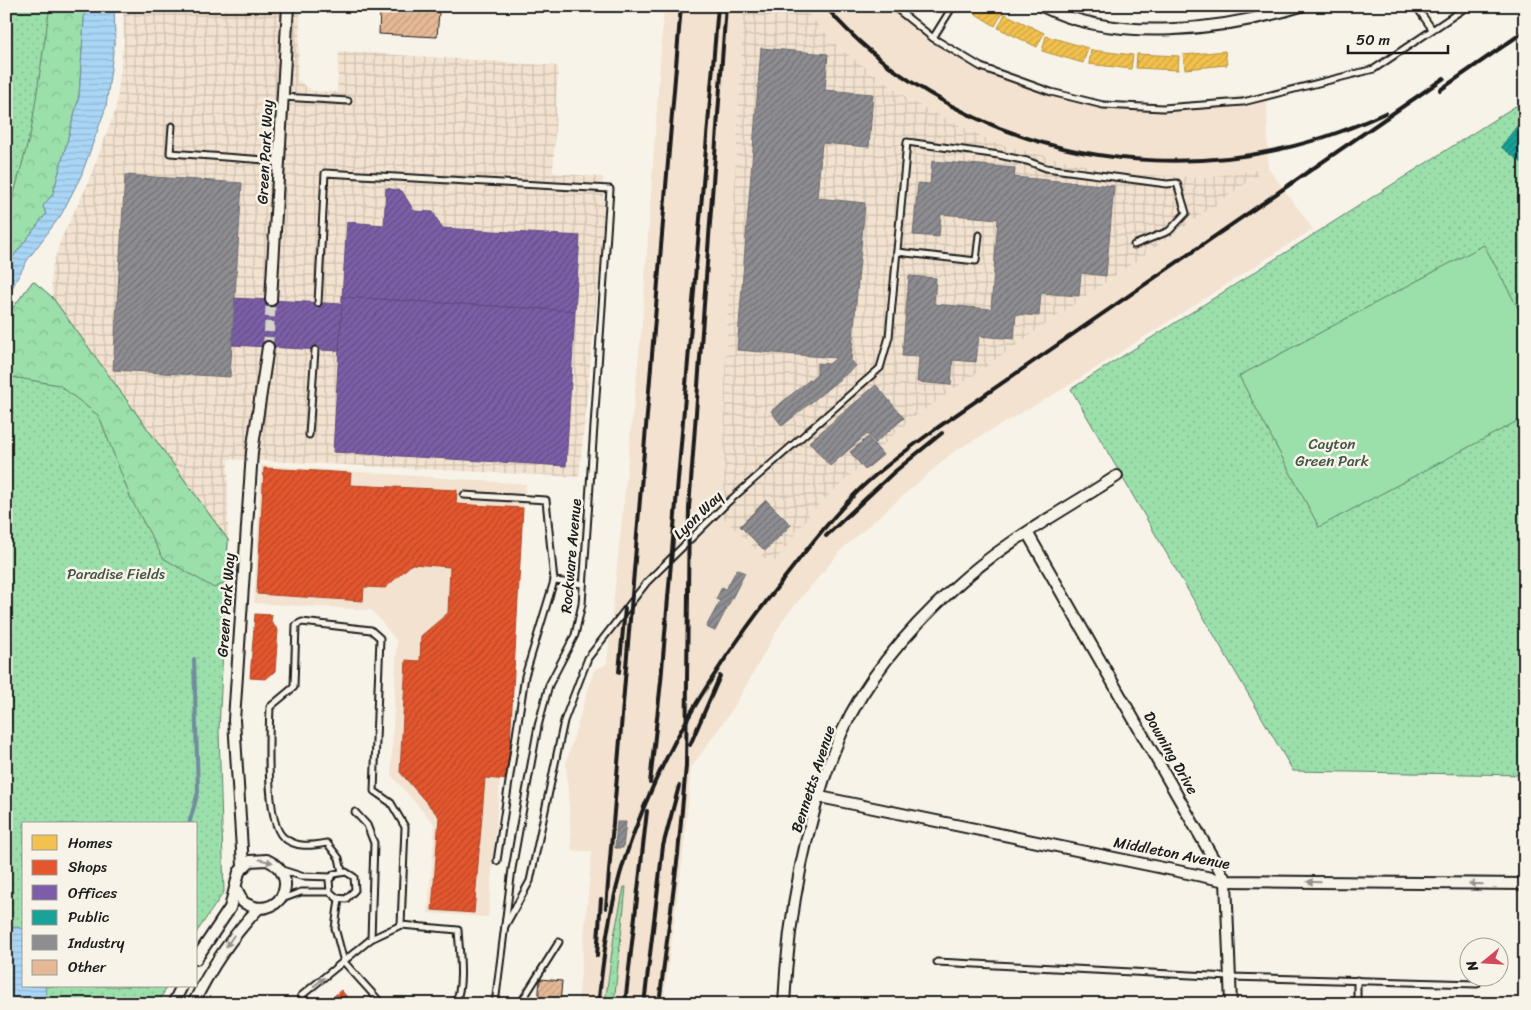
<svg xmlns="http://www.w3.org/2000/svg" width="1531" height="1010" font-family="Sriracha,sans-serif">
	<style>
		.built { fill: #f2e2cf }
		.industrial { fill: url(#industrial-grid) }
		.green { fill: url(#green-dots); stroke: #5c7e64 }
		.forest { fill: url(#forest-crowns); stroke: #5c7e64 }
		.pitch { fill: #9bdfab; stroke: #5c7e64 }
		.water { fill: url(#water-rules); stroke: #718c9f }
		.homes { fill: url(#homes-hatch); stroke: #b2903f }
		.shops { fill: url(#shops-hatch); stroke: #a84529 }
		.offices { fill: url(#offices-hatch); stroke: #5e4a7d }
		.public { fill: url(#public-hatch); stroke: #187a73 }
		.industry { fill: url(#industry-hatch); stroke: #6b6b6f }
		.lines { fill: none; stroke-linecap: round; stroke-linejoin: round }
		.stream { stroke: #718c9f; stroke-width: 4 }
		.building { fill: url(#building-hatch); stroke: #1c1c1c }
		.minor-tunnel { stroke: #d6d3c9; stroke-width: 10; stroke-dasharray: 10 5; stroke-linecap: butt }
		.service-casing { stroke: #1c1c1c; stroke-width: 9 }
		.minor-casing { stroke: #1c1c1c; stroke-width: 14 }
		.service { stroke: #f7f3e8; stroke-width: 5 }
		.minor { stroke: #f7f3e8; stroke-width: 10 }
		.rail { stroke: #1c1c1c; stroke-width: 4 }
		.oneway { fill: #94928c }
		.labels { text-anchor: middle; stroke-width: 5; stroke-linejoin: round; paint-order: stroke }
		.street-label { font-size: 15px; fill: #1c1c1c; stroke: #f7f3e8 }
		.park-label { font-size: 15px; fill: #425647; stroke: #f7f3e8 }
	</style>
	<defs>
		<pattern id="industrial-grid" width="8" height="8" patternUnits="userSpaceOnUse" patternTransform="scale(1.25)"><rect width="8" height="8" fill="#f2e2cf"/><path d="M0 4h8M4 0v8" fill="none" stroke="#cfc1b1"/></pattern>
		<pattern id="green-dots" width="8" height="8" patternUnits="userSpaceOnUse" patternTransform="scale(1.25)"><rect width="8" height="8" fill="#9bdfab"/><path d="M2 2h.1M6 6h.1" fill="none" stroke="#85bf93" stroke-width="1.8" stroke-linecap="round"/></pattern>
		<pattern id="forest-crowns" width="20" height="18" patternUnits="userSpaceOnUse" patternTransform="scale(1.25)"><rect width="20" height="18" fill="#9bdfab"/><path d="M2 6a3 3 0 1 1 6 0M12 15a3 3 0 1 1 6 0" fill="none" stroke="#85bf93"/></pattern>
		<pattern id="water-rules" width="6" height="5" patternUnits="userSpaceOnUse" patternTransform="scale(1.25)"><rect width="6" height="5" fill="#aad6f6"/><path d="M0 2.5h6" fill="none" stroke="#92b7d2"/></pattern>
		<pattern id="homes-hatch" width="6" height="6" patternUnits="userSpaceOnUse" patternTransform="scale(1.25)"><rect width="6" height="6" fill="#f2c14e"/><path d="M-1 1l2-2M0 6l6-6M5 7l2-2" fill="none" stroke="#cfa544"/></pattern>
		<pattern id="shops-hatch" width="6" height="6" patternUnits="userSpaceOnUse" patternTransform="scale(1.25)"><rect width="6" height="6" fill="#e4572e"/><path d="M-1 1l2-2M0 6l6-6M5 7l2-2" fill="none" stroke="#b84726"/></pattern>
		<pattern id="offices-hatch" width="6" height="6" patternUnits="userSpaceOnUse" patternTransform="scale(1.25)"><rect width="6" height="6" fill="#7b5ea7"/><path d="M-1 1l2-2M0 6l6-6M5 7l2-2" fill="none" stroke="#644d87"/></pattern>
		<pattern id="public-hatch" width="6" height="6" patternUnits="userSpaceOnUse" patternTransform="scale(1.25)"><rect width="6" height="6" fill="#17a398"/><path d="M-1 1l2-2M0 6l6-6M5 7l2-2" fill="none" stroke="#14847b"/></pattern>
		<pattern id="industry-hatch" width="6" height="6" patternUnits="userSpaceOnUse" patternTransform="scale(1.25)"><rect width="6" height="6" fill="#8d8d92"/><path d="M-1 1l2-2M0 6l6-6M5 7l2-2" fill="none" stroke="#727276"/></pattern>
		<pattern id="building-hatch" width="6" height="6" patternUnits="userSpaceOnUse" patternTransform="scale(1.25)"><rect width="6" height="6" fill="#e5b996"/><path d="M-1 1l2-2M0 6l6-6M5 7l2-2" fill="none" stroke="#c49e81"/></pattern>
	</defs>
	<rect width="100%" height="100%" fill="#f7f3e8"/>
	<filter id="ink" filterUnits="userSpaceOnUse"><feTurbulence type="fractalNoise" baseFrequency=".02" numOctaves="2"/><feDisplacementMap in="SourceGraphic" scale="10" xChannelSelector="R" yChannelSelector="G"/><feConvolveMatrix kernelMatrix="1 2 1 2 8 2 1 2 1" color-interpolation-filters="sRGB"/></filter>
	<g filter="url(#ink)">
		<g class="built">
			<path d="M664,6h80l-19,363 46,195 42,-54 97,-90 357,-251 -58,8 -89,-3 -125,-31 -84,-42 -73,-54 -37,-41h100l54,44 41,21 80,26 80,9 111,-13 1,75 45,61 -250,160 -110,63 -110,96 -59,70 -50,89 -43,61 -8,86 -20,150h-85l14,-153h-20l-6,-88 28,-93 13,-6 35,-340z"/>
			<path d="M261,465l265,19 -38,433 -60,-4 7,-88 -44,-50 6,-134 -25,-31 -118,-7z"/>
		</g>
		<g class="industrial">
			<path d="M123,6h178l-4,74 16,11 24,1 2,-41 219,15 -5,107 50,4 1,50 -25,250 -351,-18v81l-176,-243 -1,-26 10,-32 25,-51 30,-79 8,-71z"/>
			<path d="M744,6h57l37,41 73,54 84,42 125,31 89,3 59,-9 -358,252 -97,90 -41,55 -48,-47 1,-149z"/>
		</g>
		<g class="green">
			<path d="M6,6h79l-6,91 -26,97 -7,16 -40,56z"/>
			<path d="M1525,100v675l-232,-4 -222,-382z"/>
			<path d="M33,281l19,16 176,243 -9,191 5,161 -28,41v-109h-172v162h143l-9,18h-152v-687z"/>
			<path d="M624,887h2l-12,117h-9l9,-68z"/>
		</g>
		<g class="forest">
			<path d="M50,6h35l-6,91 -26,97 -10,12 3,8 -40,52v-59l6,-6 19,-70z"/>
			<path d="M33,281l19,16 176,243 -2,42 -12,6 -51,-30 -32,-59 -32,-83 -40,-31 -53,-9v-59z"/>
		</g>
		<path class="pitch" d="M1484,245l41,76v96l-206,110 -80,-151z"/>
		<g class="water">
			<path d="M85,6h29l1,31 -9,70 -25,69 -20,39 -33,44 -22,40v-33l40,-52 -3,-8 10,-12 26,-97z"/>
			<path d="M16,927l8,2v57h21l2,18h-41v-75z"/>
		</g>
		<g class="homes">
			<path d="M963,6h30l10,6 -8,14z"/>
			<path d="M1005,14l39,19 -7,14 -39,-19z"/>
			<path d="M1046,36l42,12 -5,15 -41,-12z"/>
			<path d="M1091,50l42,5 -2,14 -42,-5z"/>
			<path d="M1225,51l2,14 -42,4 -2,-14z"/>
			<path d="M1137,54l42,2 -1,14 -42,-2z"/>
		</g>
		<g class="shops">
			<path d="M264,468l87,5 -1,12 107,5 -1,14 67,4 -15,272 -23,-2 -11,135 -42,-3 7,-93 -39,-45 6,-112 14,1 1,-25 27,-23 2,-46 -38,-3 -27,24 -21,-1 -1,14 -106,-7z"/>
			<path d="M255,614l17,1 -1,7 7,8 -3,41 -9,8 -16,-1z"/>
			<path d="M341,990l12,14h-28z"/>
		</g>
		<g class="offices">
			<path d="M386,188l16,3 12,20 19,1 9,16 138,8 -5,75 -233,-14 5,-75 37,3z"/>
			<path d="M342,297l233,14 -9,155 -233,-14z"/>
			<path d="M234,298l108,6 -3,47 -107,-6z"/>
		</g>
		<path class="public" d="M1521,121l4,2v42l-24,-18z"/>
		<g class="industry">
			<path d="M761,48l67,6 -3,36 48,4 -4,53 -47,-4 -5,55 48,5 -14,157 5,6 -74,60 -11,-15 46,-37v-11l12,1 7,-6 -99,-8z"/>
			<path d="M932,161l83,7 -1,9 100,9 -8,90 -25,-3 -2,23 -38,-3 -2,23 -23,-2 -2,25 -35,-3 -3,26 -23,-2 -2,25 -34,-3 2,-25 -17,-1 7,-80 27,2 -2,26 57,5 7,-90 -57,-5 -2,23 -26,-2 5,-52 12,1z"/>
			<path d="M125,175l117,8 -12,194 -117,-7z"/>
			<path d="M876,385l28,33 -29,25 -8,-9 -37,32 -21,-24z"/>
			<path d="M868,437l15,18 -18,15 -15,-18z"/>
			<path d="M766,500l25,25 -26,26 -25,-25z"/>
			<path d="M737,569l8,4 -30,58 -9,-4 14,-26 -4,-2 6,-12 4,2z"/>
			<path d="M617,822h9l-3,26h-8z"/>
		</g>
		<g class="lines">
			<path class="stream" d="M189,824l9,-32 -4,-133"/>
		</g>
		<g class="building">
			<path d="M380,9l59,3 -2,25 -58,-3z"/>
			<path d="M540,979l22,2 -2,23h-22z"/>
		</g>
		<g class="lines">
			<path class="minor-tunnel" d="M268,347l3,-47"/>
			<g class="service-casing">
				<g id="service">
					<path d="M893,6l40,32 48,29 70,25 52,13 60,3 80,-6 131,-33 94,-63"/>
					<path d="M1416,6l16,23"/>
					<path d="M933,38l20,-32"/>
					<path d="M283,97l65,4"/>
					<path d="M172,126l-2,27 109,8"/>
					<path d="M897,252l79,9 3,-26"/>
					<path d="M318,303l7,-130 285,16 -28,415 -7,31 -26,50 -11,41 -26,143 -17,135"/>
					<path d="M309,435l6,-85"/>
					<path d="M464,495l82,5 8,81"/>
					<path d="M497,861l28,-185 29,-95 29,3"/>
					<path d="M282,870l19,6 31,1"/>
					<path d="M342,872l-3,-14 -12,-15c-16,3 -31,5 -44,-6 -18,-16 -14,-105 -13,-130l24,-20 2,-62 6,-3 69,8 9,8 -6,153 17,12 14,24 -4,98 57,5c1,18 7,60 -4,74"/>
					<path d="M282,899l19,-7h29l7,6 9,1 9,-9 -1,-13 -8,-5 -12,2 -5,6 1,12"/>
					<path d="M339,899l-4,29 9,34 38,42"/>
					<path d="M505,926l25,-45 34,-160 24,-63 59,-76 80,-79 153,-135 9,-31 18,-195 92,13 28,6 19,7 121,16 10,-1 9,30 -17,18 -35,14"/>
					<path d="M371,939l30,-14"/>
					<path d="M937,962l293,15 247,7"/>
					<path d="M1357,980v24"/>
					<path d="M308,1004l-7,-8 70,-57 3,-96 -7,-18 -12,-13"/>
					<path d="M520,1004l39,-62"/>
				</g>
			</g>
			<g class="minor-casing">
				<g id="minor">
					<path d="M1042,6c74,38 182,24 259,0"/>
					<path d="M271,300l17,-294"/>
					<path d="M1028,534l198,347 5,123"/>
					<path d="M820,797l406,84 299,3"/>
					<path d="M243,866l-9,-146 18,-268 16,-105"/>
					<path d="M196,959l34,-51 9,-36 11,-11 17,-1c37,17 11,64 -24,42l-7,-14"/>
					<path d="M173,1004l9,-18"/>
					<path d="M193,1004c17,-35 38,-67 65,-95"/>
					<path d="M784,1004c4,-89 22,-190 58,-272 25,-55 69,-105 113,-145 47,-44 108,-76 162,-111"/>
				</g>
			</g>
			<use href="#service" class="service"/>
			<use href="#minor" class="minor"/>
			<g class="rail">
				<path d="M825,6c29,34 66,64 104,87 139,84 310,89 456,20"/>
				<path d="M1440,90l85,-59"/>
				<path d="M826,536l67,-63 49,-40"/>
				<path d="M619,672l6,-64"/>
				<path d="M690,745l30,-69"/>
				<path d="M650,783l11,-102 57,-675"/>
				<path d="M606,908l75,-902"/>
				<path d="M597,956l4,-57"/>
				<path d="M599,998c5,-47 11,-94 26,-140 35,-106 89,-190 157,-277 25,-32 50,-64 78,-92 24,-23 51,-42 77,-61l507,-350"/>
				<path d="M625,1004l22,-193"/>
				<path d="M644,1004l19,-158 16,-60"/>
				<path d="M659,1004l19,-150 8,-88 3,-258 37,-502"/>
			</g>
		</g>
		<defs><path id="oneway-solid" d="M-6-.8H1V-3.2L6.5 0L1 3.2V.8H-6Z" transform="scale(1.25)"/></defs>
		<g class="oneway">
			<use href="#oneway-solid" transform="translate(266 861) rotate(13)"/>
			<use href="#oneway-solid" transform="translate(1314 882) rotate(-179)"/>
			<use href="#oneway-solid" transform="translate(1476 884) rotate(-179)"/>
			<use href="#oneway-solid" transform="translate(230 941) rotate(124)"/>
			<use href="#oneway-solid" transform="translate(319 982) rotate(-38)"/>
		</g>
	</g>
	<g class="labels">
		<g class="street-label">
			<text transform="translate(265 152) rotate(-87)" y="5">Green Park Way</text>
			<text transform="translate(698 515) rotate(-44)" y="5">Lyon Way</text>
			<text transform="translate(571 556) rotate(-85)" y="5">Rockware Avenue</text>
			<text transform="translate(226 605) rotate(-86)" y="5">Green Park Way</text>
			<text transform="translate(1171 753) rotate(60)" y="5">Downing Drive</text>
			<text transform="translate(813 779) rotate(-72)" y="5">Bennetts Avenue</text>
			<text transform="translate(1172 853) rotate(11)" y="5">Middleton Avenue</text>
		</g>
		<g class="park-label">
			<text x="1332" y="449">Cayton<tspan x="1332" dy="17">Green Park</tspan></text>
			<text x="116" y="579">Paradise Fields</text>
		</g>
	</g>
	<rect width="1531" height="1010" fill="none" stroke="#f7f3e8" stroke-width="25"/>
	<rect x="12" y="12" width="1506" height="985" fill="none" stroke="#1c1c1c" stroke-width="2" filter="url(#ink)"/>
	<rect x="22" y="822" width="175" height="165" fill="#f7f3e8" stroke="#9f9d96"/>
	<rect x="32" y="835" width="25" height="15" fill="#f2c14e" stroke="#9f9d96"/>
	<text x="68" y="848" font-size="15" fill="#1c1c1c">Homes</text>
	<rect x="32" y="860" width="25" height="15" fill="#e4572e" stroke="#9f9d96"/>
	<text x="68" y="872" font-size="15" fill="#1c1c1c">Shops</text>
	<rect x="32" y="885" width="25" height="15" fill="#7b5ea7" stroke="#9f9d96"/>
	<text x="68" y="898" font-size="15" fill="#1c1c1c">Offices</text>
	<rect x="32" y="910" width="25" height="15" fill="#17a398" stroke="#9f9d96"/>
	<text x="68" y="922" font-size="15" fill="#1c1c1c">Public</text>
	<rect x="32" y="935" width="25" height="15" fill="#8d8d92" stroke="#9f9d96"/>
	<text x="68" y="948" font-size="15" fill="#1c1c1c">Industry</text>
	<rect x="32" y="960" width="25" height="15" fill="#e5b996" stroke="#9f9d96"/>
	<text x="68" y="972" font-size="15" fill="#1c1c1c">Other</text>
	<g transform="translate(1484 962) rotate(252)"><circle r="24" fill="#f7f3e8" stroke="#9f9d96"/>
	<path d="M0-4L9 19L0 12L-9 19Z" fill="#d1495b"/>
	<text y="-8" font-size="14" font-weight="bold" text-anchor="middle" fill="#1c1c1c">N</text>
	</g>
	<path d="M1348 45v8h100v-8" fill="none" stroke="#1c1c1c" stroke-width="2.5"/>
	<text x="1356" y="45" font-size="15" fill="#1c1c1c" stroke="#f7f3e8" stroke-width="4" paint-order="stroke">50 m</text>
</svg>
